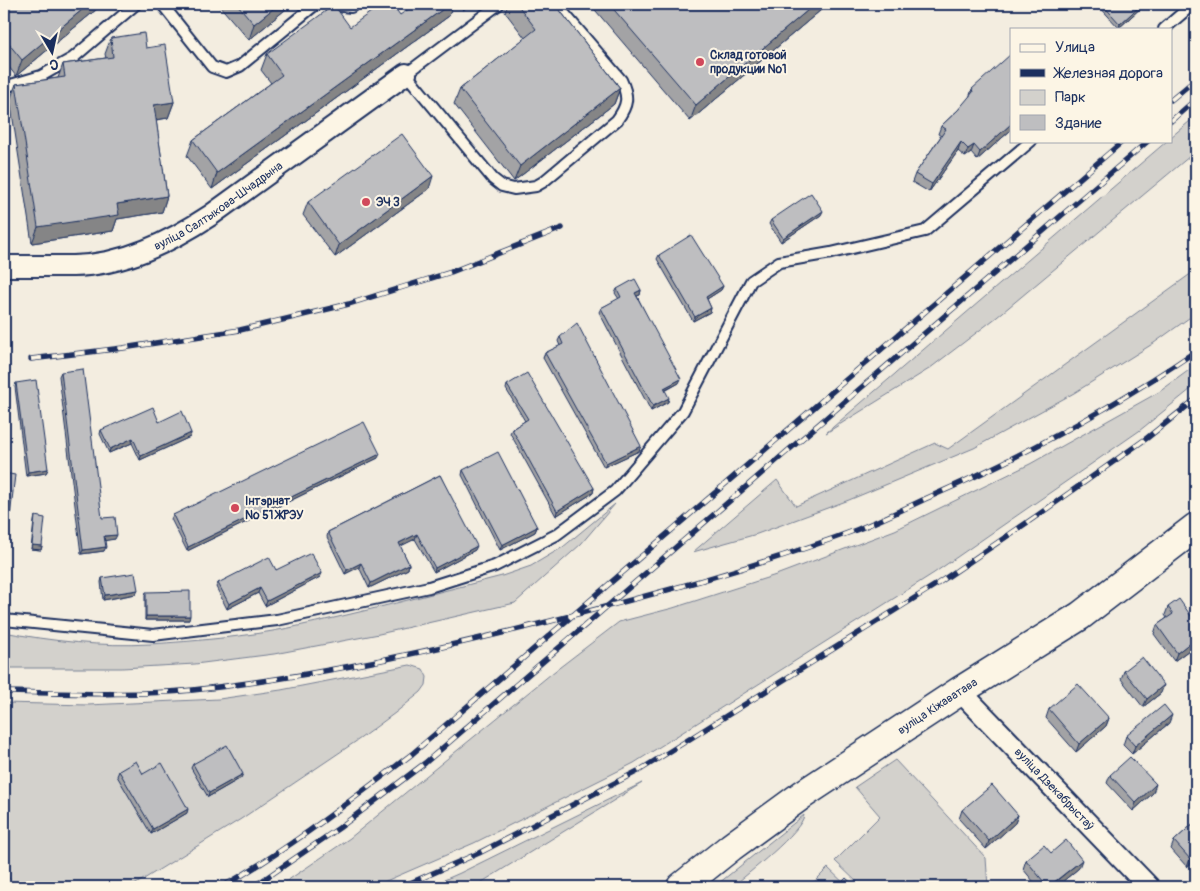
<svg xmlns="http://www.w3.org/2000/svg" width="1200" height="891" font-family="Pangolin,sans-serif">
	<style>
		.green { fill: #d3d1cc; stroke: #778095 }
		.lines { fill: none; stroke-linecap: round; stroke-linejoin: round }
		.lane-casing { stroke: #1b2f5e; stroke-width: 14 }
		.street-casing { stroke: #1b2f5e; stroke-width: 24 }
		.secondary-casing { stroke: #1b2f5e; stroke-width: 31 }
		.lane { stroke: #fcf5e5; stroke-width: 10 }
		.street { stroke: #fcf5e5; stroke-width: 20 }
		.secondary { stroke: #fcf5e5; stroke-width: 28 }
		.rail-casing { stroke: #1b2f5e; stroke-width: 5.5 }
		.rail { stroke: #fcf5e5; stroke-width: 4; stroke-dasharray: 11; stroke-linecap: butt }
		.wall { fill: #a3a3a5; stroke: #1b2f5e }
		.shaded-wall { fill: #858586; stroke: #1b2f5e }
		.building { fill: #bebec0; stroke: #1b2f5e }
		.poi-dot { fill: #d1495b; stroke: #fcf5e5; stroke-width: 2 }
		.labels { text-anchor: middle; stroke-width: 4; stroke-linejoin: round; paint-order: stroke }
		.poi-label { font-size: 12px; font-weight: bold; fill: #1b2f5e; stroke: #fcf5e5; text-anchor: start }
		.street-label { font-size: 12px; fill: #1b2f5e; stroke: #fcf5e5 }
	</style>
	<rect width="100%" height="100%" fill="#f3ede0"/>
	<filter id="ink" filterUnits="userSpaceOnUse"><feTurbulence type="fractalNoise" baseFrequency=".02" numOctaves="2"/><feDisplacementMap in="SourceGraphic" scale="10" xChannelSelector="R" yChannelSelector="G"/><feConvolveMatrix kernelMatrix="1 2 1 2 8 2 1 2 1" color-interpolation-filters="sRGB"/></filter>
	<g filter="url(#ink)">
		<g class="green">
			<path d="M1196,116v35l-199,166 -68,52 -103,64 341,-292h4v-4z"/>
			<path d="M1196,270v43l-42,30 -80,50 -100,55 -125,52 -92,34 -64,18 84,-72 19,26 139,-63 13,6z"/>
			<path d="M1196,365v20l-57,46 -205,142 -300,190 -160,80 -102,44h-94l72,-49 201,-164 68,-52 54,-14 103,-33 119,-45 135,-66 129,-72z"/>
			<path d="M615,504l-34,40 -66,59 -136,31 -105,20 -79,10 -73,4h-118v-36c46,9 99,15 146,12 46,-3 94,-7 139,-16 71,-15 142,-34 213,-52l29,-10 32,-19z"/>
			<path d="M410,665l13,4 4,8 -1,8 -5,7 -26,21 -34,25 -120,81 -110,68h-114l-13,-15v-169l84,2 131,-6 62,-9z"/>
			<path d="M895,760l91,98 2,29h-126l-27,-26 45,-45 -25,-29z"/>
			<path d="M642,783l-168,104h-46l32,-14z"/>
			<path d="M804,815c-1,16 -58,60 -72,72h-18z"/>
			<path d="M828,868l20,19h-39z"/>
		</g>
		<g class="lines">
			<g class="lane-casing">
				<g id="lane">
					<path d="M162,4l50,63 14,5 14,-6 76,-62"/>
					<path d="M326,4l25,3 4,-3"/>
					<path d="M499,4l-93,70 87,105 9,7 12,3 22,-3 7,-4 74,-62c11,-15 12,-23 4,-40l-65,-76"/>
					<path d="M1164,29l29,-25"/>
					<path d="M4,87l37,-11 32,-18 63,-54"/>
					<path d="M4,620l149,15 124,-15 152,-33 66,-21 61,-31 59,-44 68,-80 68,-130 28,-19 52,-9 94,-22 106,-90"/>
				</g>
			</g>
			<g class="street-casing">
				<g id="street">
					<path id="s1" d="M4,266c23,0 46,0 69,0 51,-1 97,-24 138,-51l195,-141"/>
					<path id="s2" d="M960,691l189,196"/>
				</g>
			</g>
			<g class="secondary-casing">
				<g id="secondary">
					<path id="s3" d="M681,887l50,-40 71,-52 158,-104 120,-75 116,-89"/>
				</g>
			</g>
			<use href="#lane" class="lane"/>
			<use href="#street" class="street"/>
			<use href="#secondary" class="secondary"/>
			<g class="rail-casing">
				<g id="rail">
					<path d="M1171,100l25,-21"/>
					<path d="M1171,121l25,-22"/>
					<path d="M31,359l92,-11 117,-18 109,-26 102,-32 111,-44"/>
					<path d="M4,692c63,1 127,4 189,-2 120,-13 238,-39 354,-68 104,-27 208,-54 309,-92 23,-9 46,-20 69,-31 94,-41 186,-90 271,-148"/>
					<path d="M222,887c67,-38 128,-86 190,-133l711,-613"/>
					<path d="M253,887l86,-59 86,-65 723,-622"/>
					<path d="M401,887l78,-34 161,-83 297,-186 101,-69 109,-77 49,-39"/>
				</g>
			</g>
			<use href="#rail" class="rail"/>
		</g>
		<g class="wall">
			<path d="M4,4h99l-87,72 -12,-15z"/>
			<path d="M218,4h74l-43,36z"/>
			<path d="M450,4h3l-4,12 -237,173 -25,-33 6,-16 78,-57 -10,-13 6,-16 83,-27z"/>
			<path d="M459,4h12l-8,6z"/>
			<path d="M508,4h47l65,84 -6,16 -100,77 -60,-77 6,-15 65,-51 -20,-26z"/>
			<path d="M590,4h238l-138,117z"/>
			<path d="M1097,4h48l-26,24z"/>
			<path d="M111,38l35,10 28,54 -6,16 -12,2 11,76 -5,16 -45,7 -4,12 -81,12 -22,-143 6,-16 42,-6 5,-14 43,-6 -1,-4z"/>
			<path d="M972,89l39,41 -34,30 -6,-7 -6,4 -7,-6 -29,41 -17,-10 3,-8 26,-38 -3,-2 3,-8 17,-16 11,-12z"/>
			<path d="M429,189l-94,68 -32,-42 5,-13z"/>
			<path d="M821,215l-40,27 -12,-18 2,-4z"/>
			<path d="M659,255l64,31 -2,4 -14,9 4,9 -1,4 -17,9 -36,-62z"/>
			<path d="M617,289l24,1 -1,5 -3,1 42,87 -14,8 3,11 -17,9 -52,-99 2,-4 18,-9 -4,-6z"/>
			<path d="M560,337l79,114 -35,16 -61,-109 2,-5 15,-7 -2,-5z"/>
			<path d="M61,372l41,146 13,21 -10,1 -1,11 -23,3 -22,-178z"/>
			<path d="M16,383l32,86 -2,4 -20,3 -11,-89z"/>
			<path d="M507,385l87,103 -1,5 -37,23 -46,-83 2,-4 13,-8 -19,-32z"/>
			<path d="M159,422l32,11 -1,4 -50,23 -8,-17 -23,10 -9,-19 1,-4z"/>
			<path d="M378,458l-191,93 -16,-32 2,-4z"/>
			<path d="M463,470l74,57 -2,5 -35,18 -38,-75z"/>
			<path d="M440,475l35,75 -41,22 -19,-33 -15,7 9,18 -1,5 -39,19 -10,-21 -14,7 -18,-37 1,-5z"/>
			<path d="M35,516l7,30 -1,4 -10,-1 3,-28z"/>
			<path d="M276,570l46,3 -2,4 -55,29 -7,-13 -31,16 -11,-22 2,-4z"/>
			<path d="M102,578l36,12 -2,4 -33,6 -2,-18z"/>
			<path d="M146,592l43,28h-44v-24z"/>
			<path d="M1168,607l28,16v22l-22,16 -20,-27 3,-9 10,-7 -2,-3z"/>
			<path d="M1124,671l37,22 -18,14 -22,-28z"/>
			<path d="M1049,709l60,9 -3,8 -30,26 -30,-34z"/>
			<path d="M1169,723l-37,31 -9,-9 3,-9z"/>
			<path d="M193,764l48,14 -33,19 -17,-29z"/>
			<path d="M119,771l24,3 44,39 -36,21 -34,-58z"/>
			<path d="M1110,775l43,18 -20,18 -26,-28z"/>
			<path d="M962,810l56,5 -3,8 -29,26 -27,-30z"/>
			<path d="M1196,821v38l-9,8 -16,-18 3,-8z"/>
			<path d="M1051,853l28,15 -23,19h-18l-15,-18 3,-9z"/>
		</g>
		<g class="shaded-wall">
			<path d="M89,4h14l-87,72 6,-16z"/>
			<path d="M279,4h13l-43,36 5,-16z"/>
			<path d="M450,4h3l-4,12 -237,173 5,-16z"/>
			<path d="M465,4h6l-8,6z"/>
			<path d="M815,4h13l-138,117 6,-16z"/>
			<path d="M1142,4h3l-26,24 1,-4z"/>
			<path d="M620,88l-6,16 -100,77 6,-15z"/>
			<path d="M174,102l-6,16 -20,3 6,-16z"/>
			<path d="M1011,124v6l-34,30 3,-8z"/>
			<path d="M961,142l-3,9 -29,41 3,-8z"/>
			<path d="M974,145l-3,8 -6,4 3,-8z"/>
			<path d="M433,176l-4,13 -94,68 4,-12z"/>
			<path d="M167,196l-5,16 -45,7 -4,12 -81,12 6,-16 79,-23z"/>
			<path d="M823,211l-2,4 -40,27 2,-4z"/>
			<path d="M723,286l-2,4 -17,11 2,-4z"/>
			<path d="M641,290l-1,5 -6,2 1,-4z"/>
			<path d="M711,308l-1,4 -17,9 2,-4z"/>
			<path d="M681,379l-2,4 -17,9 2,-4z"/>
			<path d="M669,398l-1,4 -17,9 2,-5z"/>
			<path d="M191,433l-1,4 -50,23 1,-4z"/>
			<path d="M133,438l-1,5 -23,10 1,-4z"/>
			<path d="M641,446l-2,5 -35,16 2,-4z"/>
			<path d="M380,454l-2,4 -191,93 1,-4z"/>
			<path d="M48,469l-2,4 -20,3 2,-4z"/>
			<path d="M594,488l-1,5 -37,23 1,-5z"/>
			<path d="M537,527l-2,5 -35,18 2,-5z"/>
			<path d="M417,534l-2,5 -18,9 2,-5z"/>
			<path d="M117,535l-2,4 -12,2 1,-5z"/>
			<path d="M32,545l10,1 -1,4 -10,-1z"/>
			<path d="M477,546l-2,4 -41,22 1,-4z"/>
			<path d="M106,547l-2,4 -23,3 2,-4z"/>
			<path d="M361,563l-2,4 -14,7 2,-4z"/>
			<path d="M409,564l-1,5 -39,19 2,-5z"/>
			<path d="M322,573l-2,4 -55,29 2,-5z"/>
			<path d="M260,588l-2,5 -31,16 2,-5z"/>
			<path d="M138,590l-2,4 -33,6 2,-5z"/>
			<path d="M146,616h44l-1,4h-44z"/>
			<path d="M1196,638v7l-22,16 3,-8z"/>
			<path d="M1164,685l-3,8 -18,14 4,-8z"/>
			<path d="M1172,715l-3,8 -37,31 3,-8z"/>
			<path d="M1109,718l-3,8 -30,26 3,-8z"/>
			<path d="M243,774l-2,4 -33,19 1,-4z"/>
			<path d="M1156,784l-3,9 -20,18 3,-8z"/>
			<path d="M188,809l-1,4 -36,21 2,-5z"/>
			<path d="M1018,815l-3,8 -29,26 3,-8z"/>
			<path d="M1196,854v5l-9,8 3,-8z"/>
			<path d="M1082,860l-3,8 -23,19h-7z"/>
		</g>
		<g class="building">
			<path d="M4,4h85l-67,56 -18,-22z"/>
			<path d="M237,4h42l-25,20z"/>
			<path d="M382,4h10l8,11 16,-11h34l-233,169 -24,-33 89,-65 -15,-21 67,-49 16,22z"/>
			<path d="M517,4h38l65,84 -100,78 -60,-77 76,-60z"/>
			<path d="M609,4h206l-119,101z"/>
			<path d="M1102,4h40l-22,20z"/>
			<path d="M144,33l2,15 19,-3 9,57 -20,3 13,91 -50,8 2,11 -81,12 -22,-143 49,-7 -2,-13 50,-7 -2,-19z"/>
			<path d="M1011,54v70l-31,28 -6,-7 -6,4 -7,-7 -29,42 -17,-10 31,-45 -5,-3 17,-16 15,-18 -1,-3z"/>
			<path d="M402,134l31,42 -94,69 -31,-43z"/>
			<path d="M811,193l12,18 -40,27 -12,-18z"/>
			<path d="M691,235l32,51 -17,11 5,11 -16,9 -36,-62z"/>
			<path d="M635,279l6,11 -6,3 46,86 -17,9 5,10 -16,8 -52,-98 20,-11 -4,-8z"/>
			<path d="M577,323l64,123 -35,17 -61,-110 18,-9 -3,-7z"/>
			<path d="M83,369l19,149 13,-1 2,18 -13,1 2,11 -23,3 -22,-178z"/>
			<path d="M527,373l67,115 -37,23 -45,-82 16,-10 -21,-34z"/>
			<path d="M36,380l12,89 -20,3 -12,-89z"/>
			<path d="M153,407l6,15 23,-11 9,22 -50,23 -8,-18 -23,11 -9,-19z"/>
			<path d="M364,422l16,32 -192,93 -15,-32z"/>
			<path d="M498,452l39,75 -35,18 -39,-75z"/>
			<path d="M4,473l11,2 -11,92z"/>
			<path d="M440,475l37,71 -42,22 -18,-34 -18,9 10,21 -38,19 -10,-20 -14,7 -19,-38z"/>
			<path d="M35,516l10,2 -3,28 -10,-1z"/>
			<path d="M311,553l11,20 -55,28 -7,-13 -31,16 -11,-21 51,-26 7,13z"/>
			<path d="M135,573l3,17 -33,5 -3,-17z"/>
			<path d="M190,591v25h-44v-24z"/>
			<path d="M1179,599l17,24v15l-19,15 -20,-28 16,-11 -5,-7z"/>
			<path d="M1142,657l22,28 -17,14 -23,-28z"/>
			<path d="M1078,684l31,34 -30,26 -30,-35z"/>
			<path d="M1164,705l8,10 -37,31 -9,-10z"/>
			<path d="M227,745l16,29 -34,19 -16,-29z"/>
			<path d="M1130,757l26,27 -20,19 -26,-28z"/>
			<path d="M136,761l7,13 19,-11 26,46 -35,20 -34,-58z"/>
			<path d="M992,785l26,30 -29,26 -27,-31z"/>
			<path d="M1196,821v33l-6,5 -16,-18z"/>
			<path d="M1066,840l16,20 -34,27 -22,-27 18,-15 7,8z"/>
			<path d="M846,878l10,9h-19z"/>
		</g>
	</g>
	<g class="poi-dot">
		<circle cx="700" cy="62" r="5"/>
		<circle cx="366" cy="202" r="5"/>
		<circle cx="235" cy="508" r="5"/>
	</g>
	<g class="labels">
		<g class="poi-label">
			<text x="710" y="59">Склад готовой<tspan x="710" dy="14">продукции №1</tspan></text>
			<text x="376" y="206">ЭЧ 3</text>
			<text x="245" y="505">Інтэрнат<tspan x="245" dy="14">№ 51 ЖРЭУ</tspan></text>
		</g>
		<g class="street-label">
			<text dy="4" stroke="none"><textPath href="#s1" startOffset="229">вуліца Салтыкова-Шчадрына</textPath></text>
			<text dy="4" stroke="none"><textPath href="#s3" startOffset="314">вуліца Кіжаватава</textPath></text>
			<text dy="4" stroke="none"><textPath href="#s2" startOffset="136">вуліца Дзекабрыстаў</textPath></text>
		</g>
	</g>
	<rect width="1200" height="891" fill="none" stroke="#fcf5e5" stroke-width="20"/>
	<rect x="10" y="10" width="1180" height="871" fill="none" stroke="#1b2f5e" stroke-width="2" filter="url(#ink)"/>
	<rect x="1010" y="28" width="162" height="115" fill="#fcf5e5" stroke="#a2a6af"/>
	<rect x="1020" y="44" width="25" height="8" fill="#fcf5e5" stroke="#a2a6af"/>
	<text x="1055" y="52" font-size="15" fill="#1b2f5e">Улица</text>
	<rect x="1020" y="69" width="25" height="8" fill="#1b2f5e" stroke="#a2a6af"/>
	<text x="1055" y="78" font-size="15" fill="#1b2f5e">Железная дорога</text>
	<rect x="1020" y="90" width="25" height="15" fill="#d3d1cc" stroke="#a2a6af"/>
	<text x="1055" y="102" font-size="15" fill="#1b2f5e">Парк</text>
	<rect x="1020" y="115" width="25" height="15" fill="#bebec0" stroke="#a2a6af"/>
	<text x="1055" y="128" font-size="15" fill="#1b2f5e">Здание</text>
	<g transform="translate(52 52) rotate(171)" stroke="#fcf5e5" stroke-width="4" paint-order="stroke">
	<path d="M0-4L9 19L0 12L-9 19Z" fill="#1b2f5e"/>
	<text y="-8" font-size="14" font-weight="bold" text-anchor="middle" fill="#1b2f5e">С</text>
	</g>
</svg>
